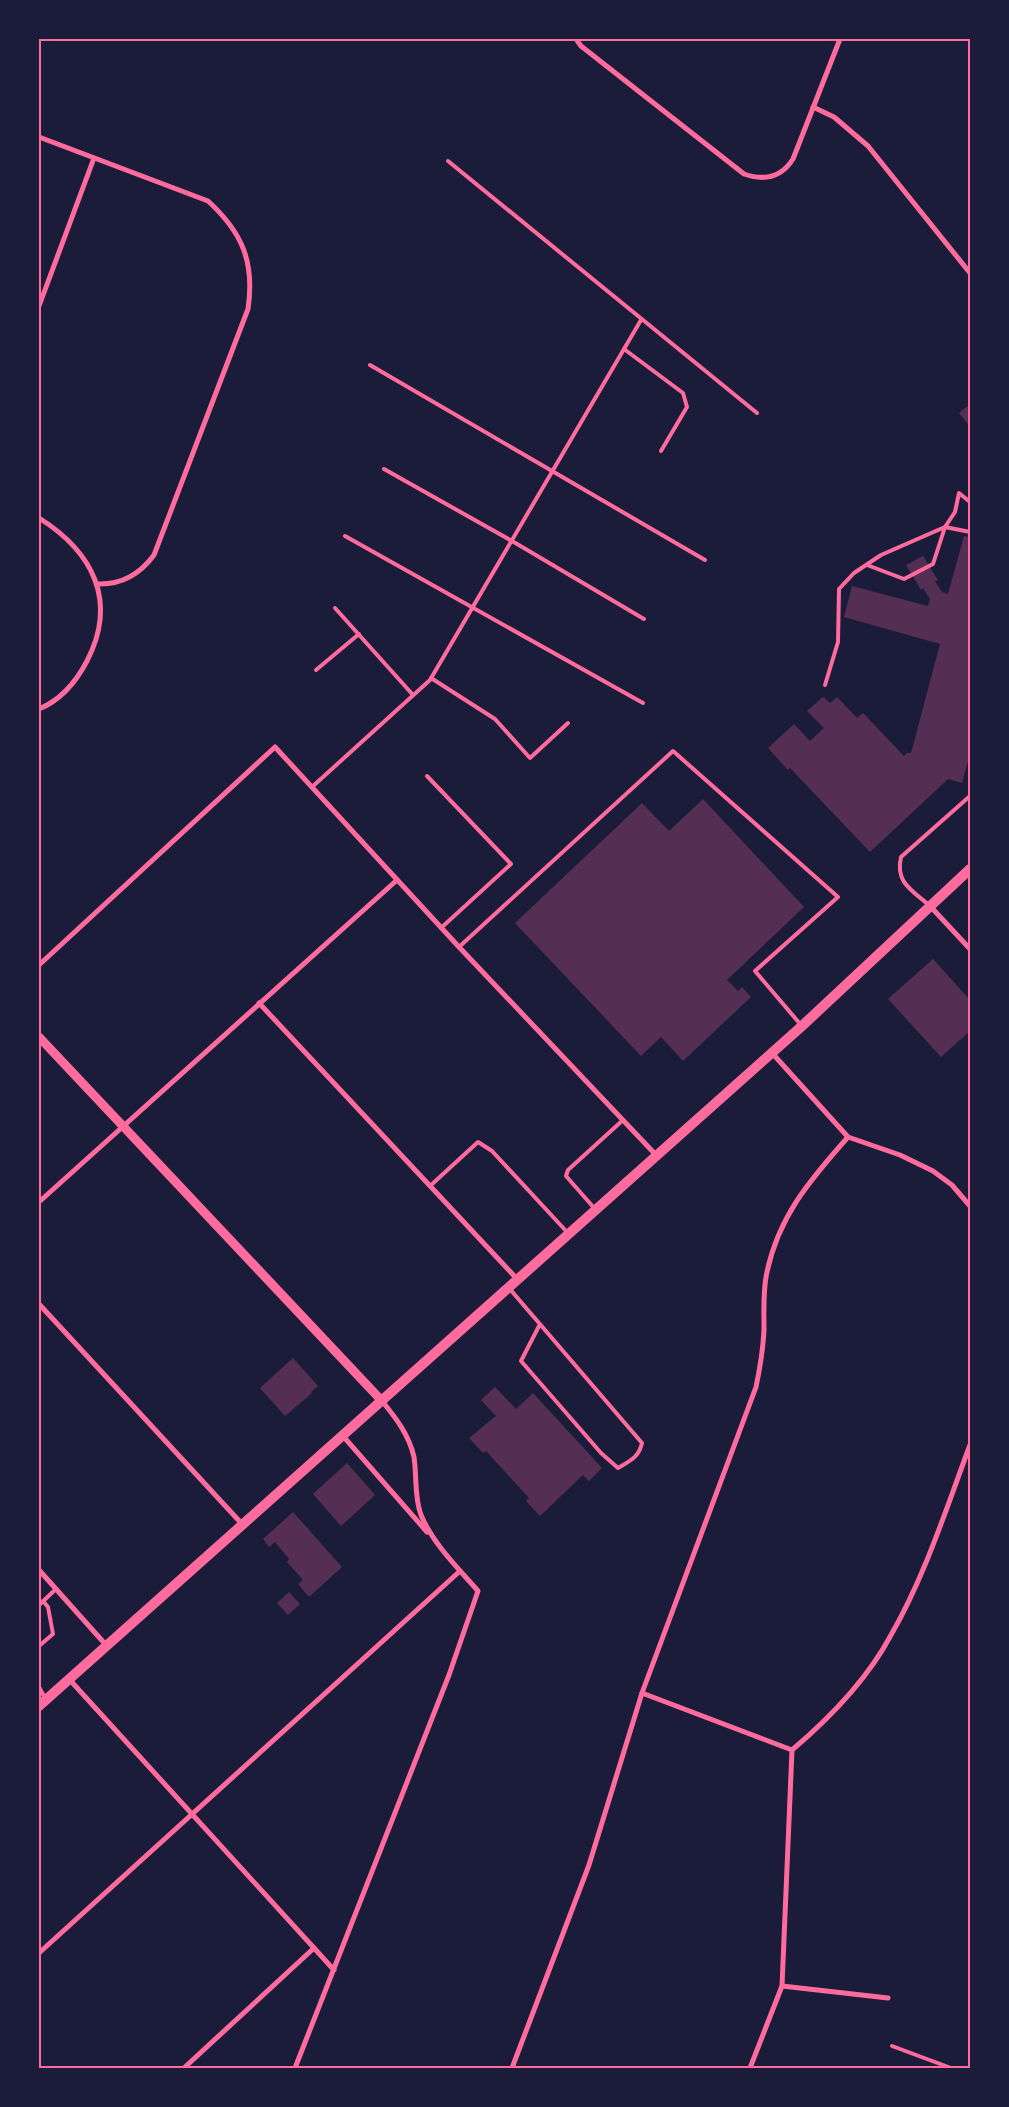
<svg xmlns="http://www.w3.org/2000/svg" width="1009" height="2107" font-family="Merriweather,serif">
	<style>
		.building { fill: #542f53 }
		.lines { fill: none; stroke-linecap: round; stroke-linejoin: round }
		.service { stroke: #ff6b9d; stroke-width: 4 }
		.minor { stroke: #ff6b9d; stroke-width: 5 }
		.tertiary { stroke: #ff6b9d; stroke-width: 9 }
		.secondary { stroke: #ff6b9d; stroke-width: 10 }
		.neatline { fill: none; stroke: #ff6b9d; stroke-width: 2 }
	</style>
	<rect width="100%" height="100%" fill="#1b1b3a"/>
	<g class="building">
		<path d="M970,404v23l-11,-14z"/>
		<path d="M964,536l6,1v217l-8,29 -14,-4 -78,73 -80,-84 -2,2 -20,-22 26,-24 16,17 14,-13 -17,-17 16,-14 7,6 7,-6 20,21 6,-5 41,43 3,-3h4l29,-109 -96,-27 8,-31 76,20 2,-7 -7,-11 -2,2 -15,-25 17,-9 15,24 -3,1 7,11 6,2z"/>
		<path d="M703,799l101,108 -77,73 11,11 4,-4 9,10 -68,64 -22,-24 -20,19 -126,-133 127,-120 27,28z"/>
		<path d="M933,959l37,41v31l-29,26 -53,-58z"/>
		<path d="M293,1358l25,28 -7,6 1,1 -27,23 -25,-28z"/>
		<path d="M495,1387l21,22 17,-16 69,75 -13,13 -6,-6 -43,41 -14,-15 3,-3 -43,-47 -3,2 -14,-15 27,-22 -15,-16z"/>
		<path d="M347,1463l28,32 -34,31 -28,-32z"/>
		<path d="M293,1512l49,55 -33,30 -11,-13 5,-4 -16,-18 2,-3 -14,-17 -6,5 -6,-8z"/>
		<path d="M289,1592l11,12 -12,11 -11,-12z"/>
	</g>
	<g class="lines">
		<g class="service">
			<path d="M219,39h8"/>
			<path d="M448,161l309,252"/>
			<path d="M624,349l59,44 4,14 -26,44"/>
			<path d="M370,365l335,195"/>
			<path d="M384,469l128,72 132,78"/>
			<path d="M345,536l298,167"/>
			<path d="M867,565l37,14 29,-15 12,-37 10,-15 4,-19 11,9"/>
			<path d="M335,608l78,87"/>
			<path d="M316,670l43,-36"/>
			<path d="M431,678l64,41 35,39 38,-35"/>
			<path d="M825,685l13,-43 1,-53 15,-16 27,-18 64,-28 25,5"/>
			<path d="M427,776l84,88 -70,64"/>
			<path d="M312,787l118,-107 211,-360"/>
			<path d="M930,906c-18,-16 -35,-23 -29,-49l69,-61"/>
			<path d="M459,947l214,-196 165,146 -83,74 46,54"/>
			<path d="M430,1186l48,-44 14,9 75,81"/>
			<path d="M595,1209l-29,-33 2,-6 55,-50"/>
			<path d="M509,1288l133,155c-3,14 -12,18 -24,25l-17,-15 -80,-92 18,-35"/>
			<path d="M39,1605l17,-16"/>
			<path d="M39,1646l14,-12 -5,-27 -5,-6"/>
			<path d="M39,1687l6,11"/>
			<path d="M892,2046l59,22"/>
		</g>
		<g class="minor">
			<path d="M576,39l5,7 163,128c20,7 37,4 49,-15l47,-120"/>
			<path d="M813,107l21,10 34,29 102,127"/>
			<path d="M39,137l169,64c34,31 47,61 40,108l-94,246c-14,19 -32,30 -57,29"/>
			<path d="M39,306l55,-148"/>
			<path d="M39,518c54,34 79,83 48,143 -11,21 -26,39 -48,48"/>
			<path d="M930,906l40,43"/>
			<path d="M39,965l236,-218 184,200 197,208"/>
			<path d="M259,1003l259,277"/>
			<path d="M772,1053l76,84 52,18 33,16 19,14 18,21"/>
			<path d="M39,1202l358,-322"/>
			<path d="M39,1304l203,220"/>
			<path d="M343,1436l84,96"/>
			<path d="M39,1570l67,75"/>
			<path d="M69,1679l265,291"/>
			<path d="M642,1693l150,57"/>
			<path d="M39,1953l421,-382"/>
			<path d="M782,1986l106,12"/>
			<path d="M184,2068l130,-120"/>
			<path d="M295,2068l154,-393 29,-84c-20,-23 -45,-47 -57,-76 -7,-19 -4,-38 -7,-58 -5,-22 -18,-39 -32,-56"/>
			<path d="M512,2068l77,-203 53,-172 114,-306c4,-19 7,-37 8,-57 0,-18 -1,-35 2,-53 11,-59 43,-96 82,-140"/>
			<path d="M750,2068l32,-82 10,-236c39,-33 75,-70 99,-115 34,-59 55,-126 79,-190"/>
		</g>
		<path class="tertiary" d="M39,1037l343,364"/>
		<path class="secondary" d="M39,1706l763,-680 168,-157"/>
	</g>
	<rect width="1009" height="2107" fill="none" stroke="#1b1b3a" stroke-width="80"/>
	<rect x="40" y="40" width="929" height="2027" class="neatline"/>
</svg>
